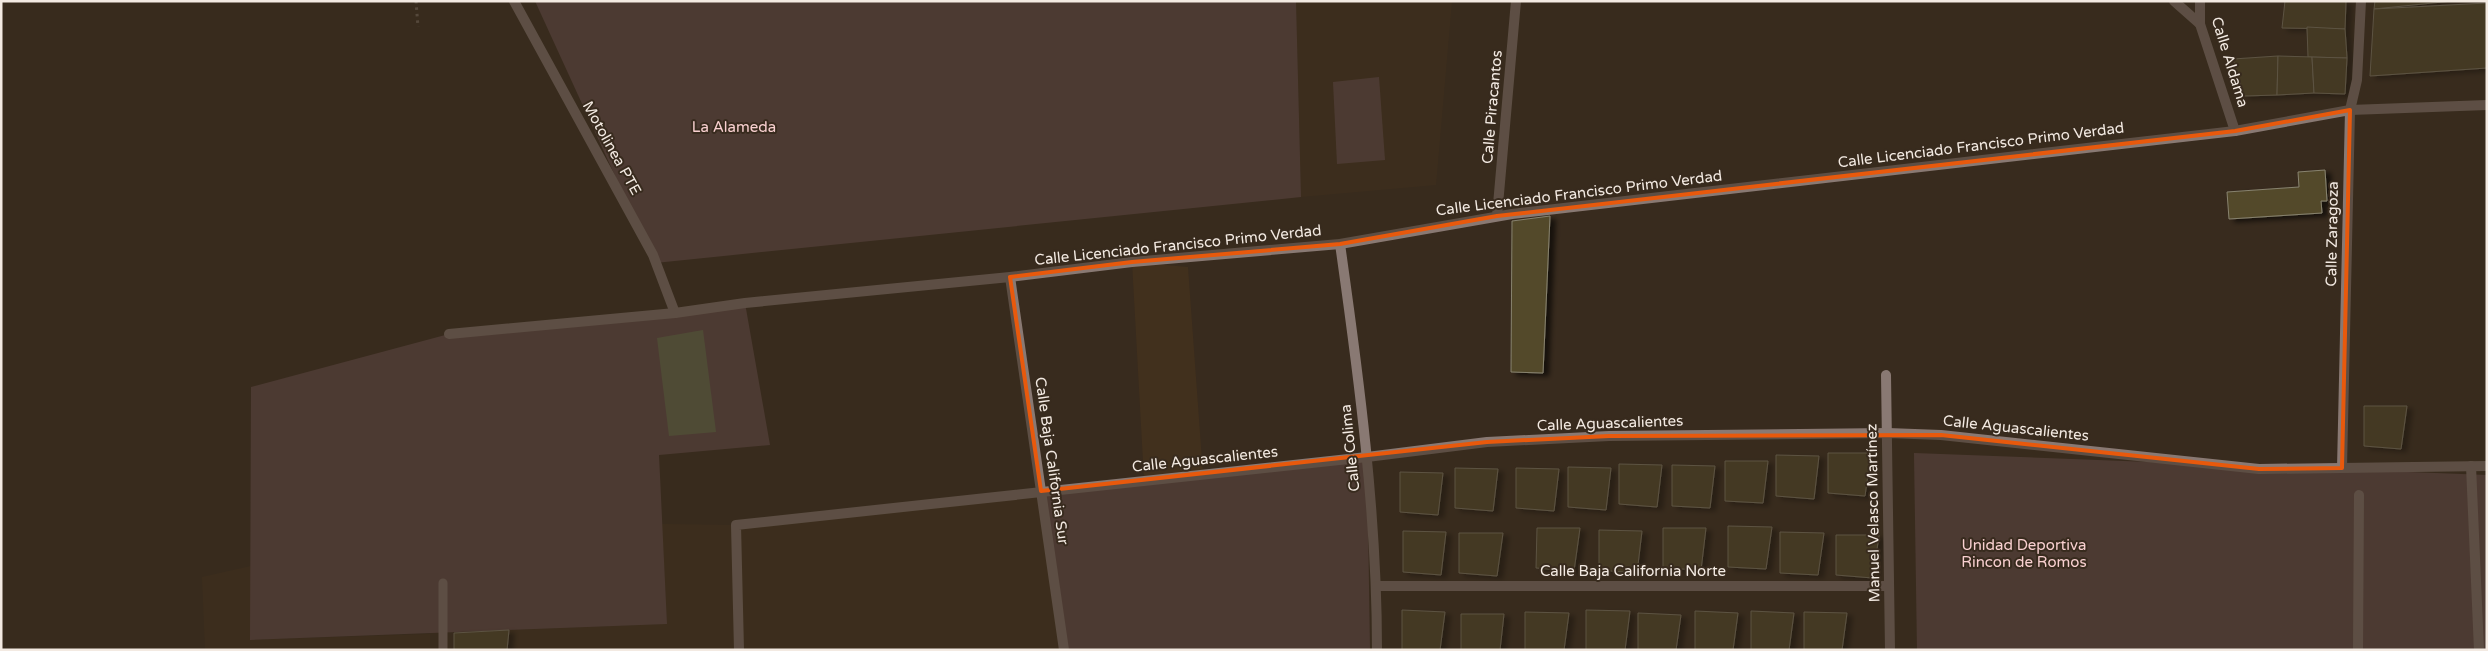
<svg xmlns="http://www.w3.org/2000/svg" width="2488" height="651" font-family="'Varela Round',sans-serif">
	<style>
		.built { fill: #41301d }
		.green { fill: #654c4c }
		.water { fill: #6a7253 }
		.building { fill: #52492b; stroke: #88836f; filter: url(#shadow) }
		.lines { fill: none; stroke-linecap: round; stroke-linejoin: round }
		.path { stroke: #786c61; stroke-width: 3; stroke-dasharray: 2.5 4; stroke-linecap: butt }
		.service { stroke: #897973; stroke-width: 9 }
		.pedestrian { stroke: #897973; stroke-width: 10 }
		.minor { stroke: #897973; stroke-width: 10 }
		.marked { fill: none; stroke: #e8590c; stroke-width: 4; stroke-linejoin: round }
		.labels { text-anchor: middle; stroke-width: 4; stroke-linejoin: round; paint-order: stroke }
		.street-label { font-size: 15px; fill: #f3eae2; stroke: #382b1e }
		.park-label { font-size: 15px; fill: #f9d0d0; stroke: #382b1e }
	</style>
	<defs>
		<filter id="shadow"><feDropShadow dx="5.5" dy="3" stdDeviation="2.5" flood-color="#0009"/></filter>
	</defs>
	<rect width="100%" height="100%" fill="#382b1e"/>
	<g class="built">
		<path d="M1296,1h156l-16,184 -135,12z"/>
		<path d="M1132,262l56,5 15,207 -59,6z"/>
		<path d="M1041,491l23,159h-557l2,-20 158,-6 -5,-100 74,1z"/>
		<path d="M251,566l-1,74 180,-6v16h-225l-3,-73z"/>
	</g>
	<g class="green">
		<path d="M535,1h761l5,196 -646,66z"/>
		<path d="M1379,77l6,83 -48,4 -4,-82z"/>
		<path d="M745,303l25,142 -111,10 8,169 -417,16 1,-253 198,-53z"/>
		<path d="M1914,453l573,22v175h-570z"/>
		<path d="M1367,457l3,193h-306l-23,-159z"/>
	</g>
	<path class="water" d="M703,330l13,102 -47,4 -12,-98z"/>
	<g class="building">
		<path d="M2285,1h61l-1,28 -63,-1z"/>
		<path d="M2375,1h77l-78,8z"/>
		<path d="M2487,3v65l-117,8 4,-67z"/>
		<path d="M2307,27l38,2 2,29 -39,-1z"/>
		<path d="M2278,56l-1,39 -33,1 -11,-37z"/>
		<path d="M2278,56l34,1 2,36 -37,2z"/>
		<path d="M2312,57l35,1 -2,36 -31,-1z"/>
		<path d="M2325,170l2,31h-6l1,12 -93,6 -2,-27 72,-5 -1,-15z"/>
		<path d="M1550,216l-7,157 -32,-1 1,-151z"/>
		<path d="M2364,406h43l-6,43 -37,-3z"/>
		<path d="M1828,453h43l-6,43 -37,-3z"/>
		<path d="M1776,455l43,1 -5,43 -38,-3z"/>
		<path d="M1725,461h43l-5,42 -38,-2z"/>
		<path d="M1619,464l43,1 -5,42 -38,-3z"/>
		<path d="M1672,465l43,1 -5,42 -38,-2z"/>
		<path d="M1568,467l43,1 -5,42 -38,-3z"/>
		<path d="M1455,468l43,1 -5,42 -38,-3z"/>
		<path d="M1516,468l43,1 -5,42 -38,-3z"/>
		<path d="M1400,472l43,1 -5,42 -38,-3z"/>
		<path d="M1728,526l44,1 -6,42 -38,-2z"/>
		<path d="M1537,528h43l-6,43 -38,-3z"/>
		<path d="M1663,528h43l-5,42 -38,-2z"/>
		<path d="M1599,530l43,1 -5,42 -38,-3z"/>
		<path d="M1403,531l43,1 -5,43 -38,-3z"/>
		<path d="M1780,532l44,1 -6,42 -38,-2z"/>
		<path d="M1459,533h44l-6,43 -38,-3z"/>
		<path d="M1836,535h43l-6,43 -37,-3z"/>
		<path d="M1402,610l43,2 -5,38h-38z"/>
		<path d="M1586,610l44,1 -5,39h-39z"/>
		<path d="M1695,611l43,2 -5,37h-38z"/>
		<path d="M1751,611l43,2 -5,37h-38z"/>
		<path d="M1525,612l44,1 -5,37h-39z"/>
		<path d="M1804,612l43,1 -5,37h-38z"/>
		<path d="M1638,613l43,2 -5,35h-38z"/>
		<path d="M1461,614h43l-4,36h-39z"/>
		<path d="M509,630l-2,20h-53v-17z"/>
	</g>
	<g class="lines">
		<path class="path" d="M416,1l2,26"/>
		<path class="service" d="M443,583v67"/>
		<g class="pedestrian">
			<path d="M2471,466l8,184"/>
			<path d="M2358,650l1,-155"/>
		</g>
		<g class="minor">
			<path d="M514,1l139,254 22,58"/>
			<path d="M2174,1l26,23"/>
			<path d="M2200,1v23l35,107"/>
			<path d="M1497,216l19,-215"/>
			<path d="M1340,244c19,134 37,270 37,406"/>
			<path d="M1010,277l54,373"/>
			<path d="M449,334l226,-21 70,-10 265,-26 122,-15 208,-18 172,-30 723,-83 115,-21 137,-5"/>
			<path d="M1886,375l4,275"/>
			<path d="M2342,468l8,-358 7,-30 4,-79"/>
			<path d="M1377,586h512"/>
			<path d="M739,650l-3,-125 631,-68 120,-15 122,-6 279,-3 53,2 318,34 228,-3"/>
		</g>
	</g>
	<path d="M0 0H2488V651H0ZM2350,110l-8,358 -83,1 -318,-34 -332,1 -122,6 -446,49 -31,-214 122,-15 208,-18 157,-28 738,-85z" fill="#382b1e" fill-opacity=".55" fill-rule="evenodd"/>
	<path class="marked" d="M2350,110l-8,358 -83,1 -318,-34 -332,1 -122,6 -446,49 -31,-214 122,-15 208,-18 157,-28 738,-85z"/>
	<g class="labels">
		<g class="street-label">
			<text transform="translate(2230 62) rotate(73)" y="5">Calle Aldama</text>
			<text transform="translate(1492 107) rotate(-85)" y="5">Calle Piracantos</text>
			<text transform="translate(1981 145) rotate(-7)" y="5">Calle Licenciado Francisco Primo Verdad</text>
			<text transform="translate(612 148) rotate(61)" y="5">Motolinea PTE</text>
			<text transform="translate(1579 193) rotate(-7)" y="5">Calle Licenciado Francisco Primo Verdad</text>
			<text transform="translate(2332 234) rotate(-89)" y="5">Calle Zaragoza</text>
			<text transform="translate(1178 245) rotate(-6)" y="5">Calle Licenciado Francisco Primo Verdad</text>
			<text transform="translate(1610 423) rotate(-2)" y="5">Calle Aguascalientes</text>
			<text transform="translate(2016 428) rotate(6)" y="5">Calle Aguascalientes</text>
			<text transform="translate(1350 448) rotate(-96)" y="5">Calle Colima</text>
			<text transform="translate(1205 459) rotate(-6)" y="5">Calle Aguascalientes</text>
			<text transform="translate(1052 461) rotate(82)" y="5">Calle Baja California Sur</text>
			<text transform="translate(1873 513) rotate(-91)" y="5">Manuel Velasco Martínez</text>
			<text x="1633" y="576">Calle Baja California Norte</text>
		</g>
		<g class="park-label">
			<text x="734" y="132">La Alameda</text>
			<text x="2024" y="550">Unidad Deportiva<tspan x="2024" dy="17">Rincon de Romos</tspan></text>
		</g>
	</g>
	<rect width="2488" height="651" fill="none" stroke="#f3eae2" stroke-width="5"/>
</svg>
